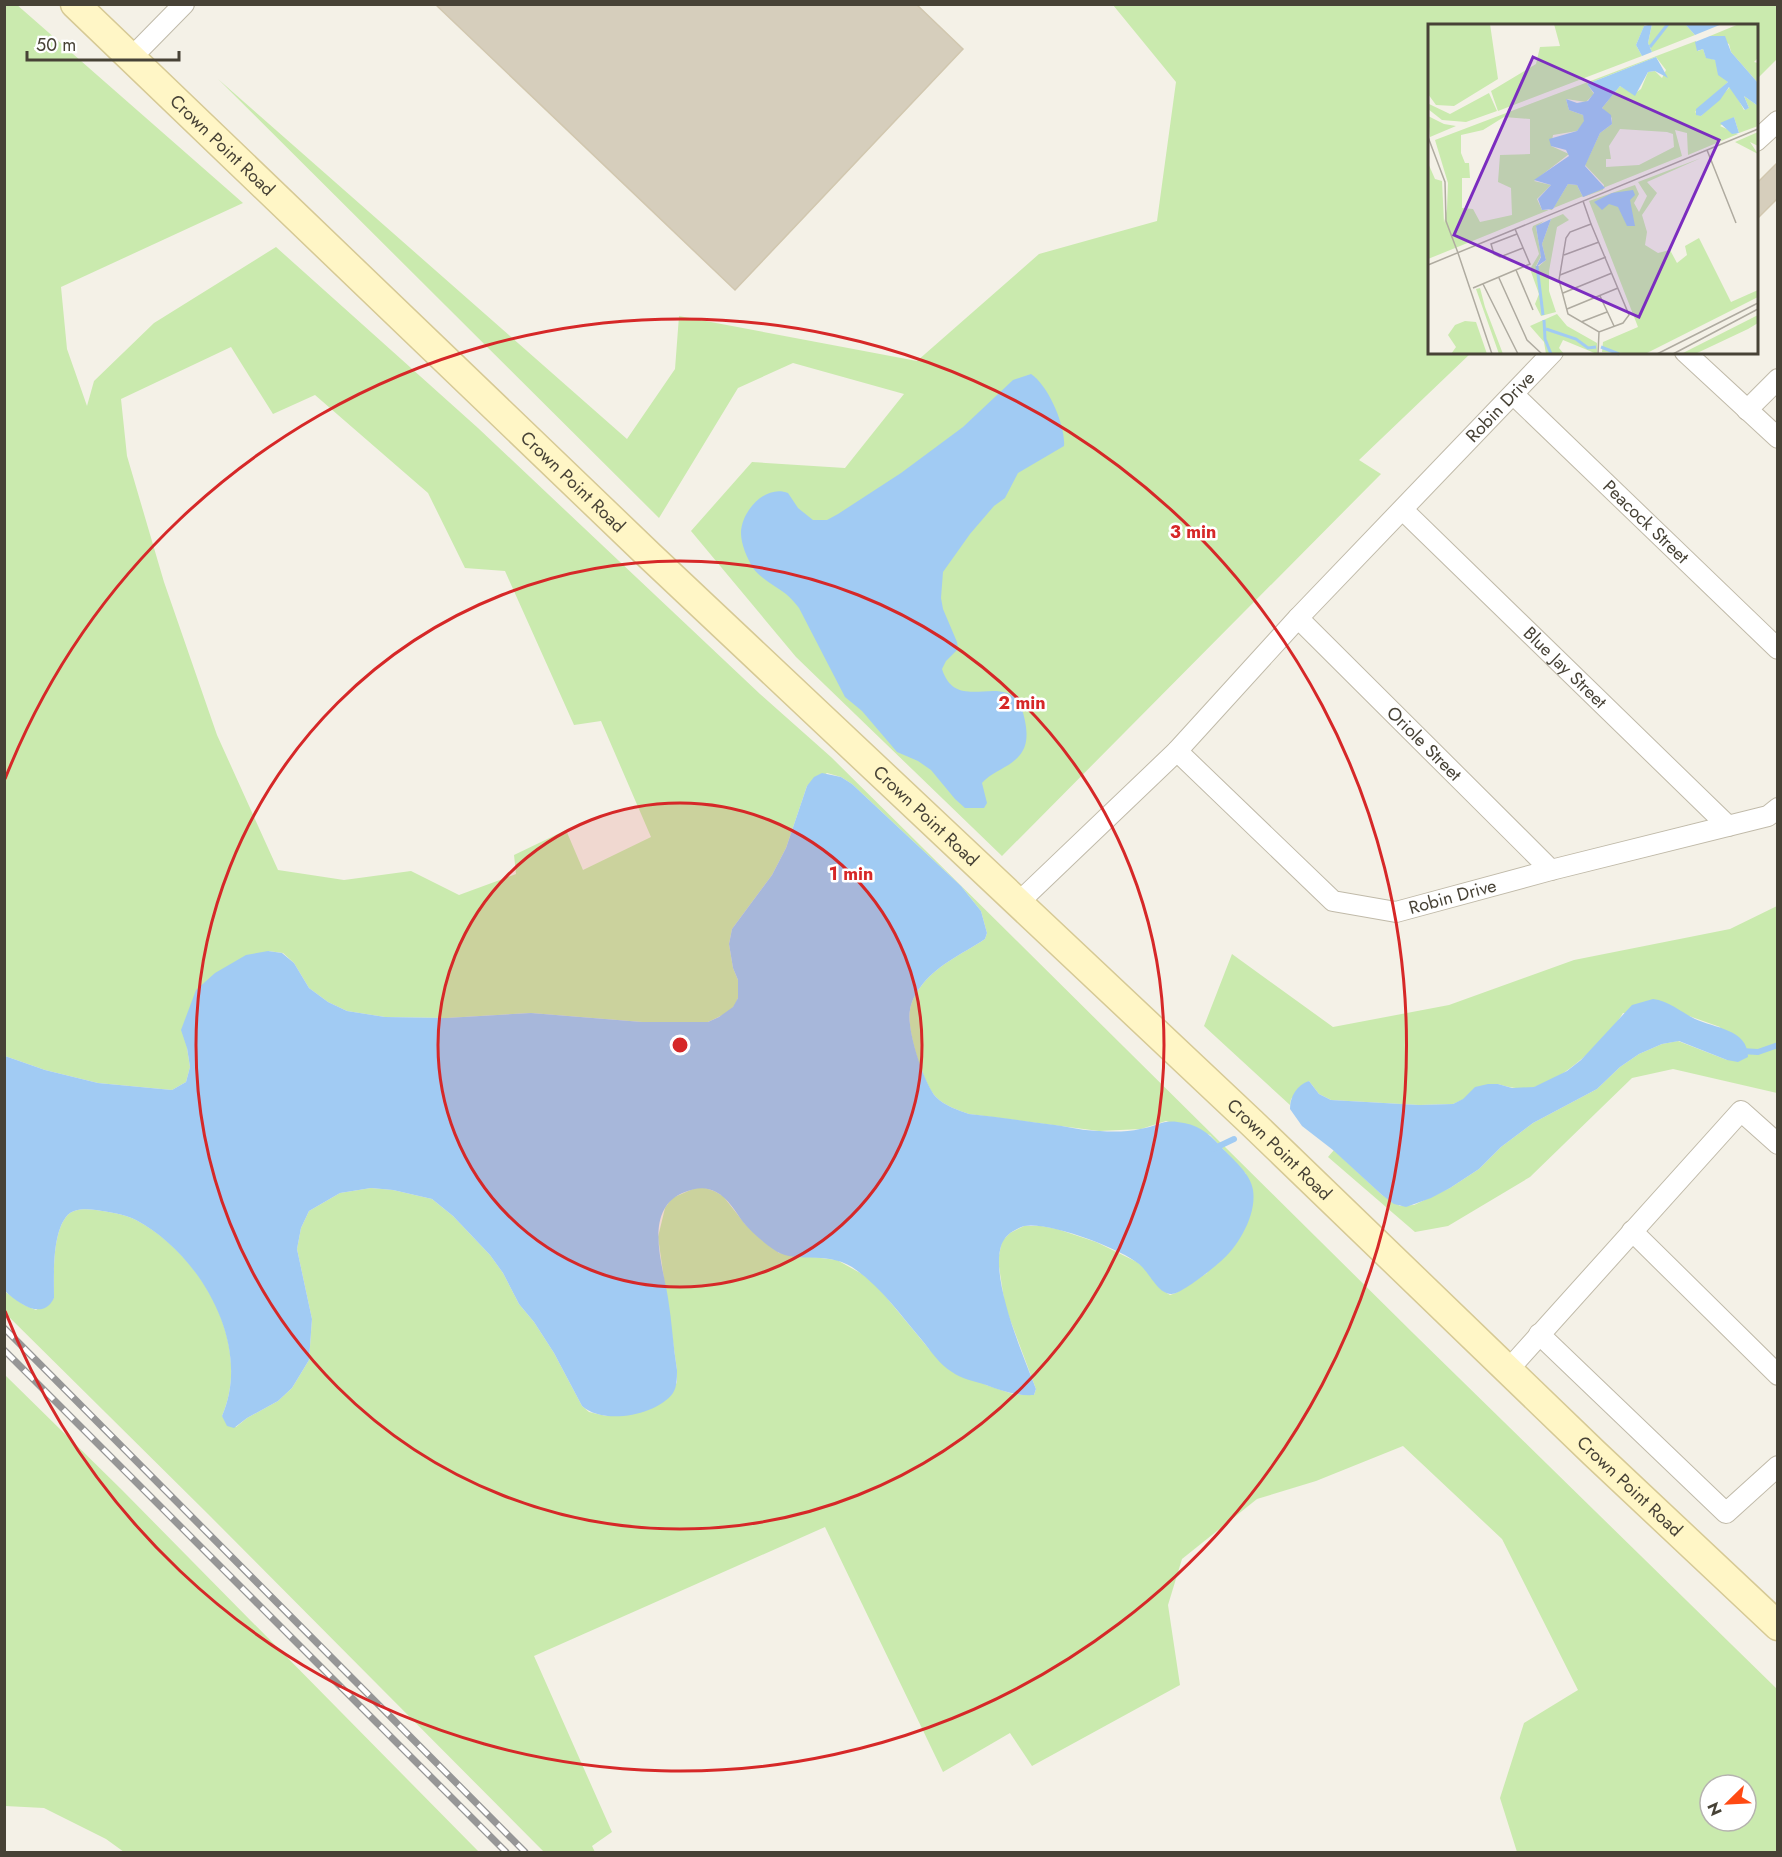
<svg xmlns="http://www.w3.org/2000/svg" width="1782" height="1857" font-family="Jost,sans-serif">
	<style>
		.green { fill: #caeaae; fill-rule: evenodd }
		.water { fill: #a1cbf3 }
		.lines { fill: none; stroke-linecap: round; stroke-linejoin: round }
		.stream { stroke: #a1cbf3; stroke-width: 6 }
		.building { fill: #d6cebc; stroke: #d1c7af; stroke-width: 1.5 }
		.minor-casing { stroke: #c0baa9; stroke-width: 22 }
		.secondary-casing { stroke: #d6c995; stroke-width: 31 }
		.minor { stroke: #fff; stroke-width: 20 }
		.secondary { stroke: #fff6c6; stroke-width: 28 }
		.rail-casing { stroke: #969696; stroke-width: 7 }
		.rail { stroke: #fff; stroke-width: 4.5; stroke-dasharray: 14; stroke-linecap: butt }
		.ring { fill: none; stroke: #d62828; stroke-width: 3 }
		.labels { text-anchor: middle; stroke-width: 5; stroke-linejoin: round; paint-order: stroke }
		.street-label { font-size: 18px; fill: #474236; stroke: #fff }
		.inset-river { fill: none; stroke: #a1cbf3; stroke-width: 3 }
		.inset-road { fill: none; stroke: #afaba0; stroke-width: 1.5 }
		.view { fill: #7b2cbf; fill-opacity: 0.15; stroke: #7b2cbf; stroke-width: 3 }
		.inset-edge { fill: none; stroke: #474236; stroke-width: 3 }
		.centre { fill: #d62828; stroke: #fff; stroke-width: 3 }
		.ring-label { font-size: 18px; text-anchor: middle; font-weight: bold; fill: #d62828; stroke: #fff; stroke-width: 5; stroke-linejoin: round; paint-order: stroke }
	</style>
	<rect width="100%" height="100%" fill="#f4f1e7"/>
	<g class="green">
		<path d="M16,4l227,199 -182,84 6,62 20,57 7,-25 60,-58 122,-76 202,181 282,266 71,63 583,577 363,355v163h-260l-17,-54 24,-75 54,-33 -76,-151 -99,-93 -87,35 -59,18 -75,60 -14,46 12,80 -148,81 -22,-33 -67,39 -118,-245 -291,129 78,176 -20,14 3,6h-51l-336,-338 -203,-201 -1,-22 20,14 12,5 18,-12c0,-22 -2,-63 12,-81 7,-9 20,-8 30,-7 12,2 29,4 40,10 65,34 117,124 86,196l14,11 11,-9 31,-17 14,-13 17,-28 3,-41 -15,-70 4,-21 8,-17 31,-18 31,-5 22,2 39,9 21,17 37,39 13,18 16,31 15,18 20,31 28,53 7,6 17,4 66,-23 5,-11v-12l-19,-133 7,-29 7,-10 21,-9 9,-2 12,4 9,5 22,28 34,29 58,7 25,14 15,12 52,63 57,36 27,9 21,1 2,-6 -31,-83 -7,-46 4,-19 8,-8 14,-7h17l16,3 39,13 41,20 12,10 13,18 8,5 6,-2 31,-20 39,-99 -36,-39 -44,-14 -25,8 -42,2 -130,-17c-11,-4 -24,-8 -33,-17 -13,-13 -30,-69 -26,-87 1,-7 5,-16 9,-21 17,-24 42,-34 66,-50l2,-6 -6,-22 -20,-25 -109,-102 -11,-7 -14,-4 -20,13 -21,62 -14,27 -40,54 -3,15 4,24 5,12v18l-3,7 -6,7 -21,10h-66l-111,-9 -85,5 -61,-1 -38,-6 -19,-9 -19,-14 -15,-25 -11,-10 -15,-2 -81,97 3,19 -4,15 -14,8 -74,-7 -53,-13 -40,-14 -1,-1051zM231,347l42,67 42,-19 113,98 37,75 40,3 69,154 27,-4 50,116 -68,33 -17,-40 -52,25 2,19 -57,21 -48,-24 -67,9 -66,-10 -61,-135 -53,-153 -37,-126 -6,-57zM1710,1785h36v36h-36z"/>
		<path d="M1113,5h665l-1,54 -20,20 -1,-53h-326v326l41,1 -112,107 22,14 -379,382 -206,-199 -105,-126 61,-69 93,6 59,-74 -111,-31 -55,25 -79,130 -441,-439 409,360 48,-70 4,-53 238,45 122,-107 118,-33 19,-139z"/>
		<path d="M1777,906v187l-104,-24 -41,9 -102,99 -82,49 -33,6 -87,-75 6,-7 48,45 18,11 14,-1 36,-17 29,-19 22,-22 32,-24 64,-34 23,-22 19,-13 23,-10 16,-3 49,19 -7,-33 -31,-11 -66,-3c-15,25 -59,67 -88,74 -13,3 -25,1 -37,-3l-45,20 -34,1 -88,-5 -12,-6 -10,-13 -18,18 -1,6 -86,-79 28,-72 101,73 116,-22 125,-45 156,-31z"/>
		<path d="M5,1375l117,115 357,362h-355l-18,-13 -62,-31 -39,-2z"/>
	</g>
	<g class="water">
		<path d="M1031,374c17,11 35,52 33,72l-46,27 -13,25 -11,8 -24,28 -27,38 -2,26 2,11 14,33 1,7 -12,12 -4,8c16,51 72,-9 83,52 2,10 3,22 -3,31 -9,15 -29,18 -40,31l5,20 -3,5h-19l-10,-9 -24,-29 -13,-9 -21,-9 -35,-41 -17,-14 -46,-89c-4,-5 -8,-10 -13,-14 -10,-8 -25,-15 -33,-26 -6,-10 -12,-24 -12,-35 0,-22 25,-49 47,-40l10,15 15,12h14l11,-6 63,-41 62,-46 50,-47z"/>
		<path d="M822,773l19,4 11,7 109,102 20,25 6,22 -2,6c-24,16 -49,26 -66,50 -4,5 -8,14 -9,21 -4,18 14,74 26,87 9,9 22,13 33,17 29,3 57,7 86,11 14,2 30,6 45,6 12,1 28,1 40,-2 19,-3 23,-11 44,-6 18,3 28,14 40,27 11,11 27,25 29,40 4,25 -15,57 -33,72 -8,7 -40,33 -49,32 -13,0 -22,-22 -32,-30 -19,-16 -91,-43 -115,-38 -5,2 -12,5 -16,9 -28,24 17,124 28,154l-2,6c-17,1 -32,-4 -48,-10 -12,-4 -24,-6 -34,-13 -12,-7 -22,-22 -31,-33 -22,-26 -41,-53 -69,-72 -27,-17 -58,-2 -79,-18 -10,-7 -22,-17 -30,-27 -8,-11 -15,-24 -27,-30 -11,-6 -20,-4 -31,0 -43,16 -22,73 -17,106 4,24 5,48 9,72 0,8 0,17 -4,23 -17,23 -70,32 -91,13l-28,-53 -20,-31 -15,-18 -16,-31 -13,-18 -37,-39 -21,-17 -39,-9 -22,-2 -31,5 -31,18 -8,17 -4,21 15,70 -3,41 -17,28 -14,13 -31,17 -13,10 -7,-2 -5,-10c31,-71 -22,-162 -86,-196 -11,-6 -28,-8 -40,-10 -10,-1 -23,-2 -30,7 -14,18 -12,59 -12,81 -11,23 -35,6 -49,-7v-235l40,14 53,13 74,7 14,-8 4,-15 -3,-19 -6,-18 15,-40 19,-17 31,-18 22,-4 14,2 12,10 15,25 19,14 19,9 38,6 61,1 85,-5 111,9h66l11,-5 14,-10 5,-9v-18l-5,-12 -4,-24 3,-15 40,-54 14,-27 21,-62 7,-9z"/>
		<path d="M1653,999c16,2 28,13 42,20 19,9 53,10 53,38l-10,5 -11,-2 -48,-19 -17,3 -23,10 -19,13 -23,22 -64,34 -32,24 -22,22 -29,19 -19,10 -25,9 -12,-3 -12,-9 -49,-45 -31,-24 -12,-17c0,-13 7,-24 19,-28l10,13 12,6 88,5 34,-1 10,-5 12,-12 13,-3h10l14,4 22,-1 33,-16 14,-11 51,-55z"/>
	</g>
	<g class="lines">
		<g class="stream">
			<path d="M1741,1051l17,1 20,-7"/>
			<path d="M1213,1149l21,-10"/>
		</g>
	</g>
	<g class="building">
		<path d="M435,4h481l47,45 -228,241z"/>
		<path d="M1778,162v36l-22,22v-36z"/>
	</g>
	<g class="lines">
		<g class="minor-casing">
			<g id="minor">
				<path d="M131,58l53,-54"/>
				<path d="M1756,141l22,-20"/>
				<path d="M1685,352l93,86"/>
				<path id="s1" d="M1514,395l264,254"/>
				<path d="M1747,410l31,-31"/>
				<path id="s2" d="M1403,510l325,316"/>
				<path id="s3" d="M1298,618l253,252"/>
				<path id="s4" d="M1177,751l156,150 63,11 155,-42 217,-54 10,-8"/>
				<path id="s5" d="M1018,903l159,-152 121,-133 255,-266"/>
				<path d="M1632,1231l146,144"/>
				<path d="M1539,1334l187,179 52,-47"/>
				<path d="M1508,1370l233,-259 37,33"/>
			</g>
		</g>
		<g class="secondary-casing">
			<g id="secondary">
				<path id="s6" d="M75,4l575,552 602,567 342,330 184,173"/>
			</g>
		</g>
		<use href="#minor" class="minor"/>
		<use href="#secondary" class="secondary"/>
		<g class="rail-casing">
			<g id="rail">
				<path d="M4,1328l521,524"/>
				<path d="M4,1350l502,502"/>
			</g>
		</g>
		<use href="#rail" class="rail"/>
	</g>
	<circle cx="680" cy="1045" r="242" fill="#d62828" fill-opacity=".12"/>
	<g class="ring">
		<circle cx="680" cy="1045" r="242"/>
		<circle cx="680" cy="1045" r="484"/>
		<path d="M5 779A726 726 0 1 1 5 1311"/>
	</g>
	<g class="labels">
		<g class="street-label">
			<text dy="6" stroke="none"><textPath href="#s6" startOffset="204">Crown Point Road</textPath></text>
			<text dy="6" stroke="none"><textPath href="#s5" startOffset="692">Robin Drive</textPath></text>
			<text dy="6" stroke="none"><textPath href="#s6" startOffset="690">Crown Point Road</textPath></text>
			<text dy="6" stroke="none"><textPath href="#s1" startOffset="183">Peacock Street</textPath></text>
			<text dy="6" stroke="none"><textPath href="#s2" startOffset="226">Blue Jay Street</textPath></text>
			<text dy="6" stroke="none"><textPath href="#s3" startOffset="178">Oriole Street</textPath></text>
			<text dy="6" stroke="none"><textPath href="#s6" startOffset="1176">Crown Point Road</textPath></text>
			<text dy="6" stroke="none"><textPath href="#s4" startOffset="339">Robin Drive</textPath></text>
			<text dy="6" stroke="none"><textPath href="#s6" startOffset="1662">Crown Point Road</textPath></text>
			<text dy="6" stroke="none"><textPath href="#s6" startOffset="2148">Crown Point Road</textPath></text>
		</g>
	</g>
	<g transform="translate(1428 24)">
		<rect width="330" height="330" fill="#f4f1e7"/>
		<path d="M0,0h62l8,55 -44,27 -18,-1 -8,-11zM126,0h91l-9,21 6,11 -144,55 -7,-20 45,-27 4,-17 20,-1zM224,0h33l10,11 -43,17 -4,-9zM311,0h19v34l-4,4 4,1v20l-27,-31 -2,-8 -19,-8zM268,17l2,10 5,-2 3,8 9,3 13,22 -33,30 6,4 30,-30 13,24 5,-2 -5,-12 14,10v20l-19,7 -5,-16 -14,9 18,8 -50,21 -1,-22 -12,-3 7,26 -254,103v-96l7,16 7,2 2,42 3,-14 1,-26 -13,-43zM228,33l10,13 -4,8 -7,-7 -7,1 -7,17 -7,5 -14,-8 -18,22 10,10v6l-12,9 -15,32 19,20 -1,5 -20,7 -6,-12 -9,-1 -16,26h-10l-5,-11 14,-14 -17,-4 35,-27 -18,-8 2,-11 24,-4 8,-10 -2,-6 -14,-5 -3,-11 20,3 8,-8 -7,-10zM76,93l26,2v35l-30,1 -2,27 13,6 1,27 -32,7 -7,-13 -11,-1v-30h8l-1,-15h-4l-4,-10v-18l22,-5zM192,105l47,3 6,2 1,13 -35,18 -33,2v-8h5l-2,-13zM61,69l8,18 -31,11 -24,-2 -14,-11 1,-5 21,10zM0,92l16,8 12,2 -26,11zM330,108v14l-8,-4 8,12 -23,-12zM273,134l-54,24 10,11 -15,22 5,17 -2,13 13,8 12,-3 7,13 10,-8 -2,-9 14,-8 32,64 27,-12v7l-113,57 -43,-2 1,-10 35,-15 -49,-126 46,-16 4,9 -5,9 5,9 8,-16 -9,-14zM135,190l6,6 -12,7 -8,44v20l7,21 -15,4 -6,-12 4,-10 -9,-25 9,-15 -7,-25 1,-3 11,-5 -8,6 5,29 -5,10h3l7,-6 -4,-16 9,-25zM52,264l5,19 18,47h-4l-23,-65zM129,290l10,12 30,17v11l-34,-14 -4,8 5,6h-18l-2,-12 -14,-16zM330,291v8l-10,6 -53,25h-14zM37,297l11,1 11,32h-36l5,-7 -8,-12 7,-10z" fill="#caeaae" fill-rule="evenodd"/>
		<path d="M224,0l-4,19 4,9 -10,4 -6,-11 8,-19zM257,0h37l-27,11zM282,12h15l6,16 27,31v23l-14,-10 5,12 -4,2 -16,-23 -9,13 -19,16 -5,-1v-6l32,-27 -10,-7 -3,-15 -9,-2 -3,-9 -6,2 -2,-9zM228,33l12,21 -13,-7 -7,1 -13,24 -15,-10 -18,22 9,7 1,9 -12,9 -15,33 20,22 -22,9 -6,-12 -9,-1 -15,25 -11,1 -4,-11 13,-14 -17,-5 35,-24 -3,-6 -15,-4 -2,-7 28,-8 7,-10 -1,-6 -14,-5 -3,-11 11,4 11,-2 6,-8 -7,-9zM306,93l5,16 -7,1 -12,-11zM205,166l2,5 -5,5 5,26h-8l-9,-19 -9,-3 -7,6 -8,-8 18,-9zM123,195l-9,25 4,16 -10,7 5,-10 -5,-31z" fill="#a1cbf3"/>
		<path class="inset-river" d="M222,23l18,-23M109,242l6,49M116,296l1,19 6,15M118,305l30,10 12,9 8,-1M173,323l18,7"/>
		<path class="inset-road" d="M0,113l17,45 1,39 12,32M279,126l29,73M155,177l8,23 -21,8 -4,6 -7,42 9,34 31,18 24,-9 6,-8 -38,-91M89,210l-26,10 3,10 6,3 23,-9M30,229l34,101M136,231l35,-13M0,241l330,-136M88,246l17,40M132,251l46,-18M71,254l28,62 15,14M55,260l35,70M45,264l57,-24 -15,-35M135,269l49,-20M172,272l14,30M139,285l51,-21M153,298l26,-10M170,330l1,-22M229,330l101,-51M245,330l85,-45"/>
		<path class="view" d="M105,33l186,83 -80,177 -185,-82z"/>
		<rect width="330" height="330" class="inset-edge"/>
	</g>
	<circle cx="680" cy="1045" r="9" class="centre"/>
	<g class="ring-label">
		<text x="1193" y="538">3 min</text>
		<text x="1022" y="709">2 min</text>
		<text x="851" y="880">1 min</text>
	</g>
	<rect width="1782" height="1857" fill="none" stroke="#474236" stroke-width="12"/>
	<g transform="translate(1728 1803) rotate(246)"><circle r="28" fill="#ffffff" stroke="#b5b3af" stroke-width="1.5"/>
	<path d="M0-4.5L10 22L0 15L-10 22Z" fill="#ff4a13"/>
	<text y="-9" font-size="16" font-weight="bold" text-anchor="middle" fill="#474236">N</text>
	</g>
	<path d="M27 51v9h152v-9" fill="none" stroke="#474236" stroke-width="3"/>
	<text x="36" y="51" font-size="18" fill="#474236" stroke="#ffffff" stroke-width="4.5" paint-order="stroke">50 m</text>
</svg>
